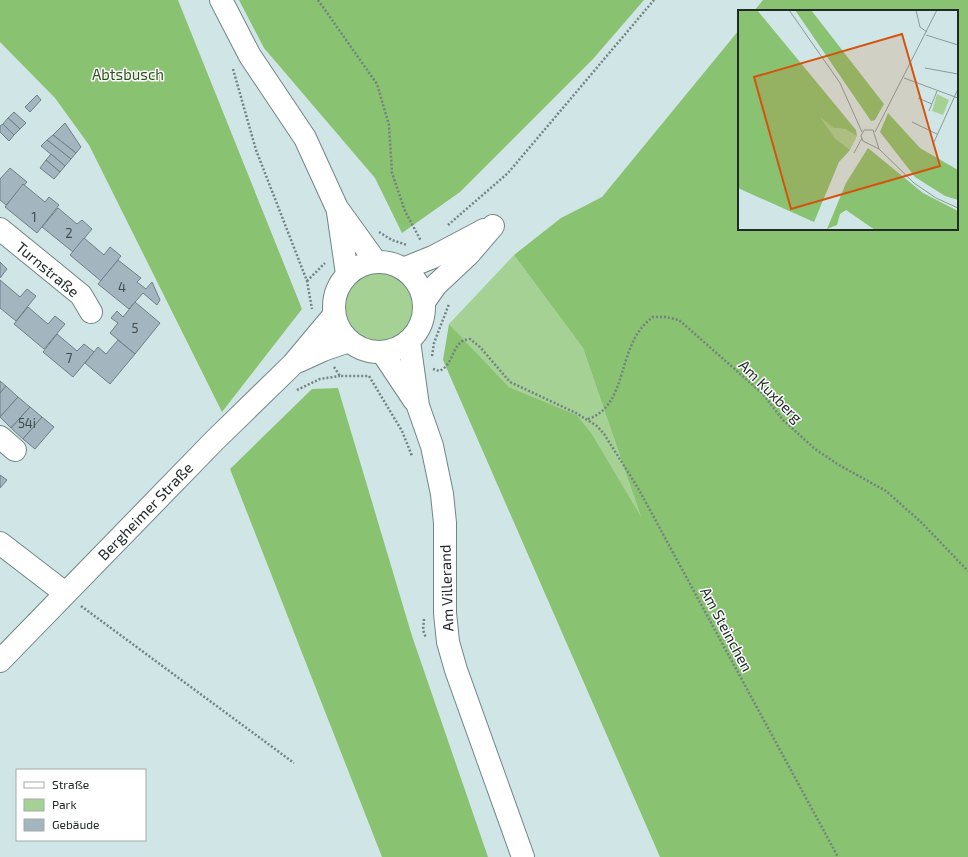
<svg xmlns="http://www.w3.org/2000/svg" width="968" height="857" viewBox="0 0 968 857" font-family="'Exo 2',sans-serif">
	<style>
		.green { fill: #a6d194 }
		.forest { fill: #89c270 }
		.building { fill: #a3b5be; stroke: #6e7f87 }
		.lines { fill: none; stroke-linecap: round; stroke-linejoin: round }
		.minor-casing { stroke: #718586; stroke-width: 24 }
		.major-casing { stroke: #718586; stroke-width: 24 }
		.path { stroke: #738282; stroke-width: 2.5; stroke-dasharray: 2 2; stroke-linecap: butt }
		.minor { stroke: #fff; stroke-width: 22 }
		.major { stroke: #fff; stroke-width: 22 }
		.labels { text-anchor: middle; dominant-baseline: central; stroke-width: 3; stroke-linejoin: round; paint-order: stroke }
		.number-label { font-size: 13px; fill: #424c4e }
		.park-label { font-size: 15px; fill: #2c521a; stroke: #fff }
		.street-label { font-size: 15px; fill: #212929; stroke: #fff }
		.inset-road { fill: none; stroke: #8a9a9a; stroke-width: 1 }
		.view { fill: #d4540f; fill-opacity: 0.15; stroke: #d4540f; stroke-width: 2 }
		.inset-edge { fill: none; stroke: #212929; stroke-width: 2 }
	</style>
	<rect width="100%" height="100%" fill="#d0e6e6"/>
	<g class="green">
		<polygon points="514,255 583,348 642,520 592,434 577,415 509,387 449,324"/>
		<circle cx="379" cy="306" r="35"/>
	</g>
	<g class="forest">
		<polygon points="0,0 178,0 302,309 222,412 89,145 55,98 0,42"/>
		<polygon points="239,0 644,0 593,59 460,192 402,233 375,178 264,48"/>
		<polygon points="763,0 968,0 968,857 660,857 443,360 449,324 509,387 577,415 592,434 641,517 583,348 514,255 561,218 602,197 739,30 739,229 957,229 957,11 754,11"/>
		<polygon points="338,388 412,636 488,857 382,857 230,469 312,389"/>
	</g>
	<g class="building">
		<polygon points="37,95 41,100 30,112 25,107"/>
		<polygon points="14,112 26,123 20,129 8,118"/>
		<polygon points="8,118 20,129 14,135 3,124"/>
		<polygon points="65,123 81,147 76,153 53,135"/>
		<polygon points="3,124 14,135 9,141 0,132 0,126"/>
		<polygon points="53,135 76,153 71,159 47,140"/>
		<polygon points="47,140 71,159 65,166 41,146"/>
		<polygon points="51,154 65,166 60,172 46,160"/>
		<polygon points="46,160 60,172 54,179 40,168"/>
		<polygon points="10,168 27,182 6,205 0,200 0,179"/>
		<polygon points="23,184 45,202 49,197 59,205 37,233 5,207"/>
		<polygon points="58,208 77,224 82,220 92,229 73,252 42,227"/>
		<polygon points="84,238 104,255 110,247 121,256 101,281 70,255"/>
		<polygon points="118,260 141,278 137,282 146,289 152,282 160,300 157,305 143,293 129,309 98,284"/>
		<polygon points="0,262 7,269 0,278"/>
		<polygon points="0,280 20,297 27,289 36,296 16,321 0,308"/>
		<polygon points="135,302 160,323 135,354 110,333 118,323 111,318 117,311 123,317"/>
		<polygon points="28,307 48,324 55,316 65,324 44,349 14,324"/>
		<polygon points="57,334 77,351 84,344 94,352 73,377 43,352"/>
		<polygon points="118,340 135,354 110,384 85,363 98,347 106,354"/>
		<polygon points="0,381 6,386 0,393"/>
		<polygon points="6,386 18,397 0,417 0,393"/>
		<polygon points="18,397 30,407 11,428 0,417"/>
		<polygon points="30,407 42,417 23,439 11,428"/>
		<polygon points="42,417 54,427 35,449 23,439"/>
		<polygon points="0,475 7,480 0,488"/>
	</g>
	<g class="lines">
		<g class="minor-casing">
			<g id="minor">
				<polyline points="0,229 81,295 91,312"/>
				<polyline points="403,269 433,257 484,230"/>
				<polyline points="424,302 436,285 469,254 493,226"/>
				<polyline points="299,361 323,350 349,341"/>
				<polyline points="0,437 15,450"/>
				<polyline points="0,543 65,593"/>
				<polyline points="0,661 214,441 293,364 334,315"/>
			</g>
		</g>
		<g class="major-casing">
			<g id="major">
				<polyline points="221,0 250,56 305,138 337,208 376,262"/>
				<polyline points="338,212 347,274"/>
				<circle cx="379" cy="307" r="45"/>
				<polyline points="409,341 418,406 432,446 442,494 445,523 445,613 448,642 456,670 523,857"/>
				<polyline points="382,352 414,400"/>
			</g>
		</g>
		<g class="path">
			<polyline points="318,0 377,84 389,125 392,173 405,211 421,241"/>
			<polyline points="233,69 256,150 307,281 312,309"/>
			<polyline points="448,225 508,173 654,0"/>
			<polyline points="379,232 392,240 407,245"/>
			<polyline points="307,281 325,263"/>
			<polyline points="432,356 434,343 449,304"/>
			<polyline points="334,367 340,376 369,376 402,431 412,456"/>
			<path d="M433 369 439 371C455 365 451 340 470 339L480 347 510 382 576 413 597 426 604 434 638 488 838 857"/>
			<polyline points="297,390 320,379 340,376"/>
			<path d="M588 419C630 405 615 344 653 317H666L679 320 763 394 783 420 815 449 839 465 886 491 922 523 968 571"/>
			<polyline points="81,606 294,763"/>
			<polyline points="424,619 423,630 426,638"/>
		</g>
		<use href="#minor" class="minor"/>
		<use href="#major" class="major"/>
	</g>
	<g class="labels">
		<g class="number-label">
			<text x="34" y="217">1</text>
			<text x="69" y="233">2</text>
			<text x="122" y="287">4</text>
			<text x="135" y="328">5</text>
			<text x="69" y="358">7</text>
			<text x="27" y="423">54i</text>
		</g>
		<g class="park-label">
			<text x="128" y="74">Abtsbusch</text>
		</g>
		<g class="street-label">
			<text transform="translate(48 269) rotate(40)">Turnstraße</text>
			<text transform="translate(771 391) rotate(45)">Am Kuxberg</text>
			<text transform="translate(145 511) rotate(-46)">Bergheimer Straße</text>
			<text transform="translate(446 588) rotate(-92)">Am Villerand</text>
			<text transform="translate(727 629) rotate(62)">Am Steinchen</text>
		</g>
	</g>
	<g transform="translate(738 10)">
		<rect width="220" height="220" fill="#d0e6e6"/>
		<path d="M199 84 211 90 205 105 194 101ZM80 105 95 118 107 119 119 126 112 140 97 128Z" fill="#a6d194"/>
		<path d="M0 0H19L118 120 119 126 107 119 95 118 82 107 97 128 112 140 101 152 76 212 0 178ZM57 0H73L146 94 137 110 133 111ZM150 103 182 138 220 160V190L207 186 177 167 142 122ZM130 138 185 183 220 201V220H137L108 200 102 204 99 215 89 219 108 173Z" fill="#89c270"/>
		<path class="inset-road" d="M51 0 102 73 124 122M178 0 182 17 189 22M188 25 220 35M187 58 220 64M166 68 220 88M180 88 194 94M191 101 199 81M174 112 199 124M137 122 199 0M196 132 220 79M141 139 135 120H126L123 126 125 131 141 139 176 173 198 188 220 198M116 143 124 128"/>
		<path class="view" d="M164 24 202 156 53 199 16 67Z"/>
		<rect width="220" height="220" class="inset-edge"/>
	</g>
	<rect x="16" y="769" width="130" height="72" fill="#ffffff" stroke="#a6a9a9"/>
	<rect x="24" y="782" width="20" height="6" fill="#ffffff" stroke="#a6a9a9"/>
	<text x="52" y="789" font-size="12" fill="#212929">Straße</text>
	<rect x="24" y="799" width="20" height="12" fill="#a6d194" stroke="#a6a9a9"/>
	<text x="52" y="809" font-size="12" fill="#212929">Park</text>
	<rect x="24" y="819" width="20" height="12" fill="#a3b5be" stroke="#a6a9a9"/>
	<text x="52" y="829" font-size="12" fill="#212929">Gebäude</text>
</svg>
